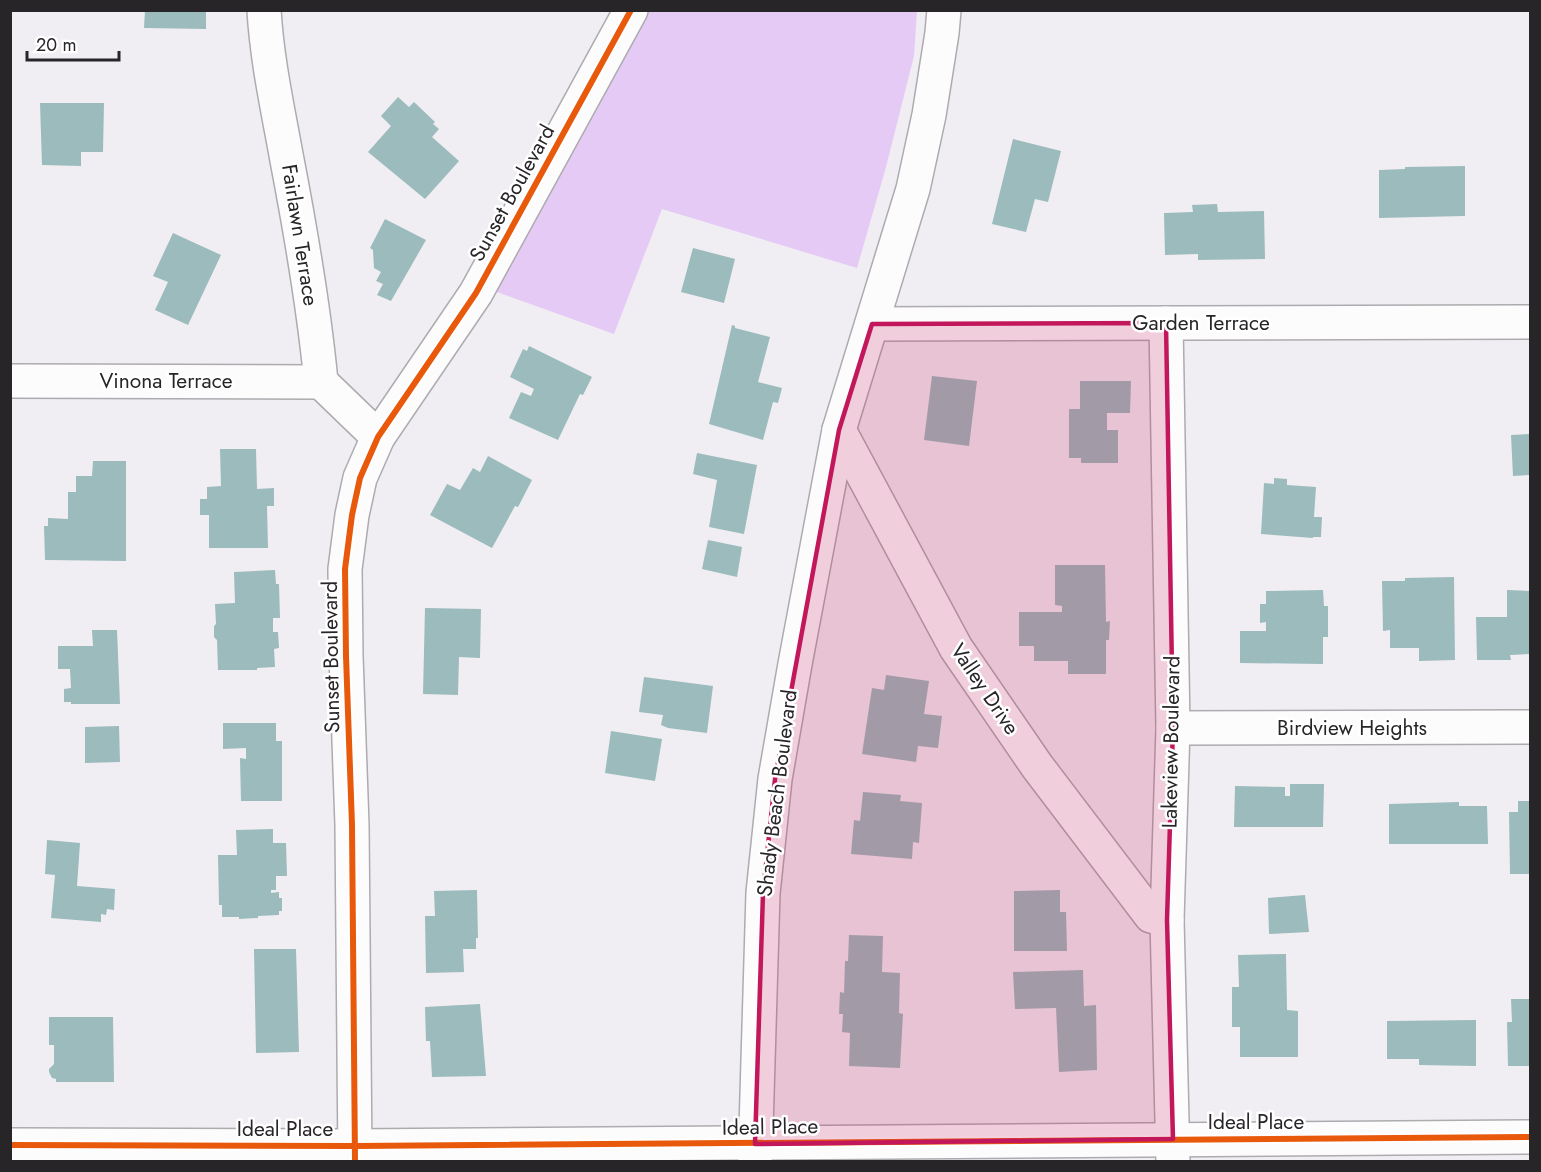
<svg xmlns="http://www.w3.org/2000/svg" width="1541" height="1172" viewBox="0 0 1541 1172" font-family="Jost,sans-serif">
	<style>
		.green { fill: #e4caf5 }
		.building { fill: #9bbbbc }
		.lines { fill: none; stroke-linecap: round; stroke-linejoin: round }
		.minor-casing { stroke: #adabaf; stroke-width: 36 }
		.minor { stroke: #fdfcfd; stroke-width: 33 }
		.cycleway-casing { stroke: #fff; stroke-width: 10 }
		.cycleway { stroke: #e8590c; stroke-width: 6 }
		.marked { fill: #c2185b; fill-opacity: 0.2; stroke: #c2185b; stroke-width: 4.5; stroke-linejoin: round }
		.labels { text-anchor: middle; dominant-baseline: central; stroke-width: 5; stroke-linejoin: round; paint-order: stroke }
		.street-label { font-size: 21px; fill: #282529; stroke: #fff }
	</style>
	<rect width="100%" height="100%" fill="#f1eef3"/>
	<polygon class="green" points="643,11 917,11 914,56 886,167 857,268 662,209 614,334 494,291"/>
	<g class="building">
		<polygon points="145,10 206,10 206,29 144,28"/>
		<polygon points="398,97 409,107 414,102 435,122 433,124 439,129 432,137 459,161 425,199 368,152 391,126 381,116"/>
		<polygon points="40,103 104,103 103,152 81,152 81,166 42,165"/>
		<polygon points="1013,139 1061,151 1048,202 1035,199 1026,232 992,224"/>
		<polygon points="1465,166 1465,216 1379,218 1379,170 1405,169 1405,167"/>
		<polygon points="1217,204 1218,212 1264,211 1265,259 1198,260 1198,254 1165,255 1164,213 1193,212 1192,205"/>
		<polygon points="385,219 426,240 391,301 377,295 383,284 376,281 381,272 374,268 373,250 370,248"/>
		<polygon points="173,233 221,255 188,325 155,310 168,282 153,276"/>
		<polygon points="693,248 735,259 724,303 681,292"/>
		<polygon points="732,325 735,326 735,328 770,337 758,382 782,388 778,403 773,402 763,440 709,424"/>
		<polygon points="529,346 592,377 583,395 580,394 558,440 509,418 521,392 531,396 534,389 510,377 523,349 527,351"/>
		<polygon points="932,376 977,381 969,446 924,440"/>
		<polygon points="1080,381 1131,381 1130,413 1107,413 1107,430 1118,430 1118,463 1081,463 1081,458 1069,458 1069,409 1080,409"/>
		<polygon points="1530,434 1530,475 1513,476 1511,435"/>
		<polygon points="220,449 256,449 257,489 274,488 274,506 267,506 268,548 209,548 209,515 200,515 200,499 207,499 207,487 221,486"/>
		<polygon points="697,453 757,465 744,534 709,527 717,480 693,474"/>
		<polygon points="488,456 532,480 518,507 515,506 492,548 430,515 447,484 460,490 473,468 480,472"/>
		<polygon points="93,461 126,461 126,561 45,560 44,526 48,526 48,518 68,519 68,492 76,492 76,476 92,476"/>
		<polygon points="1274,478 1287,479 1287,485 1316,487 1314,517 1322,517 1321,537 1313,537 1313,538 1261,534 1264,483 1274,484"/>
		<polygon points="708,540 742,547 737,577 702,569"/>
		<polygon points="1055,565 1105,565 1106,622 1110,621 1109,640 1106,640 1106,674 1068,674 1068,661 1034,661 1034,646 1019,646 1019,612 1062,612 1062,606 1055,605"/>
		<polygon points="275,570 276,584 279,584 280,618 273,618 273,632 278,632 279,648 274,649 275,667 257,668 257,670 218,670 217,640 214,637 214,626 216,624 215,604 235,603 234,572"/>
		<polygon points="1454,577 1455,660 1419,661 1419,648 1390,648 1390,630 1383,631 1382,581 1405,581 1405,578"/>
		<polygon points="1323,590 1324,606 1328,606 1328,637 1323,637 1323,664 1240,663 1240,631 1266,631 1266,622 1260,623 1260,604 1266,604 1266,591"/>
		<polygon points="1507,590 1530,591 1530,654 1510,655 1511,660 1477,660 1476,617 1507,617"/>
		<polygon points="425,608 481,609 480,658 459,657 458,695 423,694"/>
		<polygon points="92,630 117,630 120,704 71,704 71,702 64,702 64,689 71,688 70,669 58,669 58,646 93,646"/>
		<polygon points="886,675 929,681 924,714 942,716 938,748 918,746 916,762 862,754 872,688 884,690"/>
		<polygon points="644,677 713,686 707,733 668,728 661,725 663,715 639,712"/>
		<polygon points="223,723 276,723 276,741 282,741 282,801 241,801 240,758 246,759 246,748 223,749"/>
		<polygon points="119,726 120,762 85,763 85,727"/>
		<polygon points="611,731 662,739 655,781 605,773"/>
		<polygon points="1290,784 1324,784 1323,827 1234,827 1235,786 1285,787 1285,796 1290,796"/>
		<polygon points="863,792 901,795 900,801 922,803 919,843 913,842 912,859 851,854 854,820 860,821"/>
		<polygon points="1518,801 1530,801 1530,874 1510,874 1509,812 1518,812"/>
		<polygon points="1459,802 1459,806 1487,806 1488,844 1389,844 1389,804"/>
		<polygon points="273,829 273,843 286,843 287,876 276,876 276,890 271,890 271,893 279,892 279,898 282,898 282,911 279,911 279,915 258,916 258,918 239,919 239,917 222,917 222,905 219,905 218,855 237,855 236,830"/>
		<polygon points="47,840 80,843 77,886 115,889 114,910 107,909 106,915 101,914 101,922 51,918 55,875 45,874"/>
		<polygon points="477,890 478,938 476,938 476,949 463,949 464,972 426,973 425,916 435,916 434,891"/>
		<polygon points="1060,890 1060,912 1066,912 1067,951 1014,951 1014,891"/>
		<polygon points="1305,895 1309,932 1269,934 1268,898"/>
		<polygon points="849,935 883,936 882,972 900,973 899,1013 903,1014 900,1068 849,1066 850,1033 842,1032 843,1014 839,1014 840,992 844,993 845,961 848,961"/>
		<polygon points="254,949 296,949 299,1052 256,1053"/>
		<polygon points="1286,954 1287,1010 1298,1011 1298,1057 1240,1057 1240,1027 1232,1027 1232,987 1239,987 1238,955"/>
		<polygon points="1083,970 1084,1006 1096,1005 1097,1070 1059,1072 1056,1008 1015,1009 1013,972"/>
		<polygon points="1511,999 1530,999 1530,1066 1508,1066 1507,1022 1512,1022"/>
		<polygon points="480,1004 486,1076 432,1077 430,1041 426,1041 425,1007"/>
		<polygon points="49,1017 113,1017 114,1082 56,1082 56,1079 52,1078 49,1072 49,1069 54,1064 54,1045 49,1045"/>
		<polygon points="1476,1020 1476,1066 1419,1065 1419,1059 1387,1059 1387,1021"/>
	</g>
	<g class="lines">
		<g class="minor-casing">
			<g id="minor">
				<path d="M264 10C267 61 278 110 287 160 301 233 314 308 321 382L378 437"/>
				<polyline points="1166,323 1173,728 1167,920 1173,1161"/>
				<polyline points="872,324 1530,322"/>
				<polyline points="10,381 321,382"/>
				<polyline points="839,430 956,648 1037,766 1151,916 1167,920"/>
				<polyline points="1173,728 1530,727"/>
				<polyline points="10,1145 355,1146 1530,1137"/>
				<polyline points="355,1162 352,825 346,656 345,569 352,515 360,478 378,437 476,293 631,10"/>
				<polyline points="755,1162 763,893 775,779 795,664 839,430 913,189 929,115 942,33 944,10"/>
			</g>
		</g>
		<use href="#minor" class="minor"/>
		<g class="cycleway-casing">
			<g id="cycleway">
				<polyline points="10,1145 355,1146 1530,1137"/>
				<polyline points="355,1162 352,825 346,656 345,569 352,515 360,478 378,437 476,293 631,10"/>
			</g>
		</g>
		<use href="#cycleway" class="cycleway"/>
	</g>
	<path class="marked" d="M1166 323 1173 728 1167 920 1173 1139 755 1144 763 893 775 779 839 430 872 324Z"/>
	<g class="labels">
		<g class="street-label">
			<text transform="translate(512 193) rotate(-61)">Sunset Boulevard</text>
			<text transform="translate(300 235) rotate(81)">Fairlawn Terrace</text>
			<text x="1201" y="323">Garden Terrace</text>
			<text x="166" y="381">Vinona Terrace</text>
			<text transform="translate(331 657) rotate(-91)">Sunset Boulevard</text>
			<text transform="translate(985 689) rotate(56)">Valley Drive</text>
			<text x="1352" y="728">Birdview Heights</text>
			<text transform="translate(1171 742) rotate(-89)">Lakeview Boulevard</text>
			<text transform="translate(777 793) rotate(-83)">Shady Beach Boulevard</text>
			<text x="1256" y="1122">Ideal Place</text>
			<text transform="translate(770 1127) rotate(-1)">Ideal Place</text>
			<text x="285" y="1129">Ideal Place</text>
		</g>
	</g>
	<rect width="1541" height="1172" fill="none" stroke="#282529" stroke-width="24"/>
	<path d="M27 51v9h92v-9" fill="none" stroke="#282529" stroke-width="3"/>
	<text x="36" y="51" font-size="18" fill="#282529" stroke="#ffffff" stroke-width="4.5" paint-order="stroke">20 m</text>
</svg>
